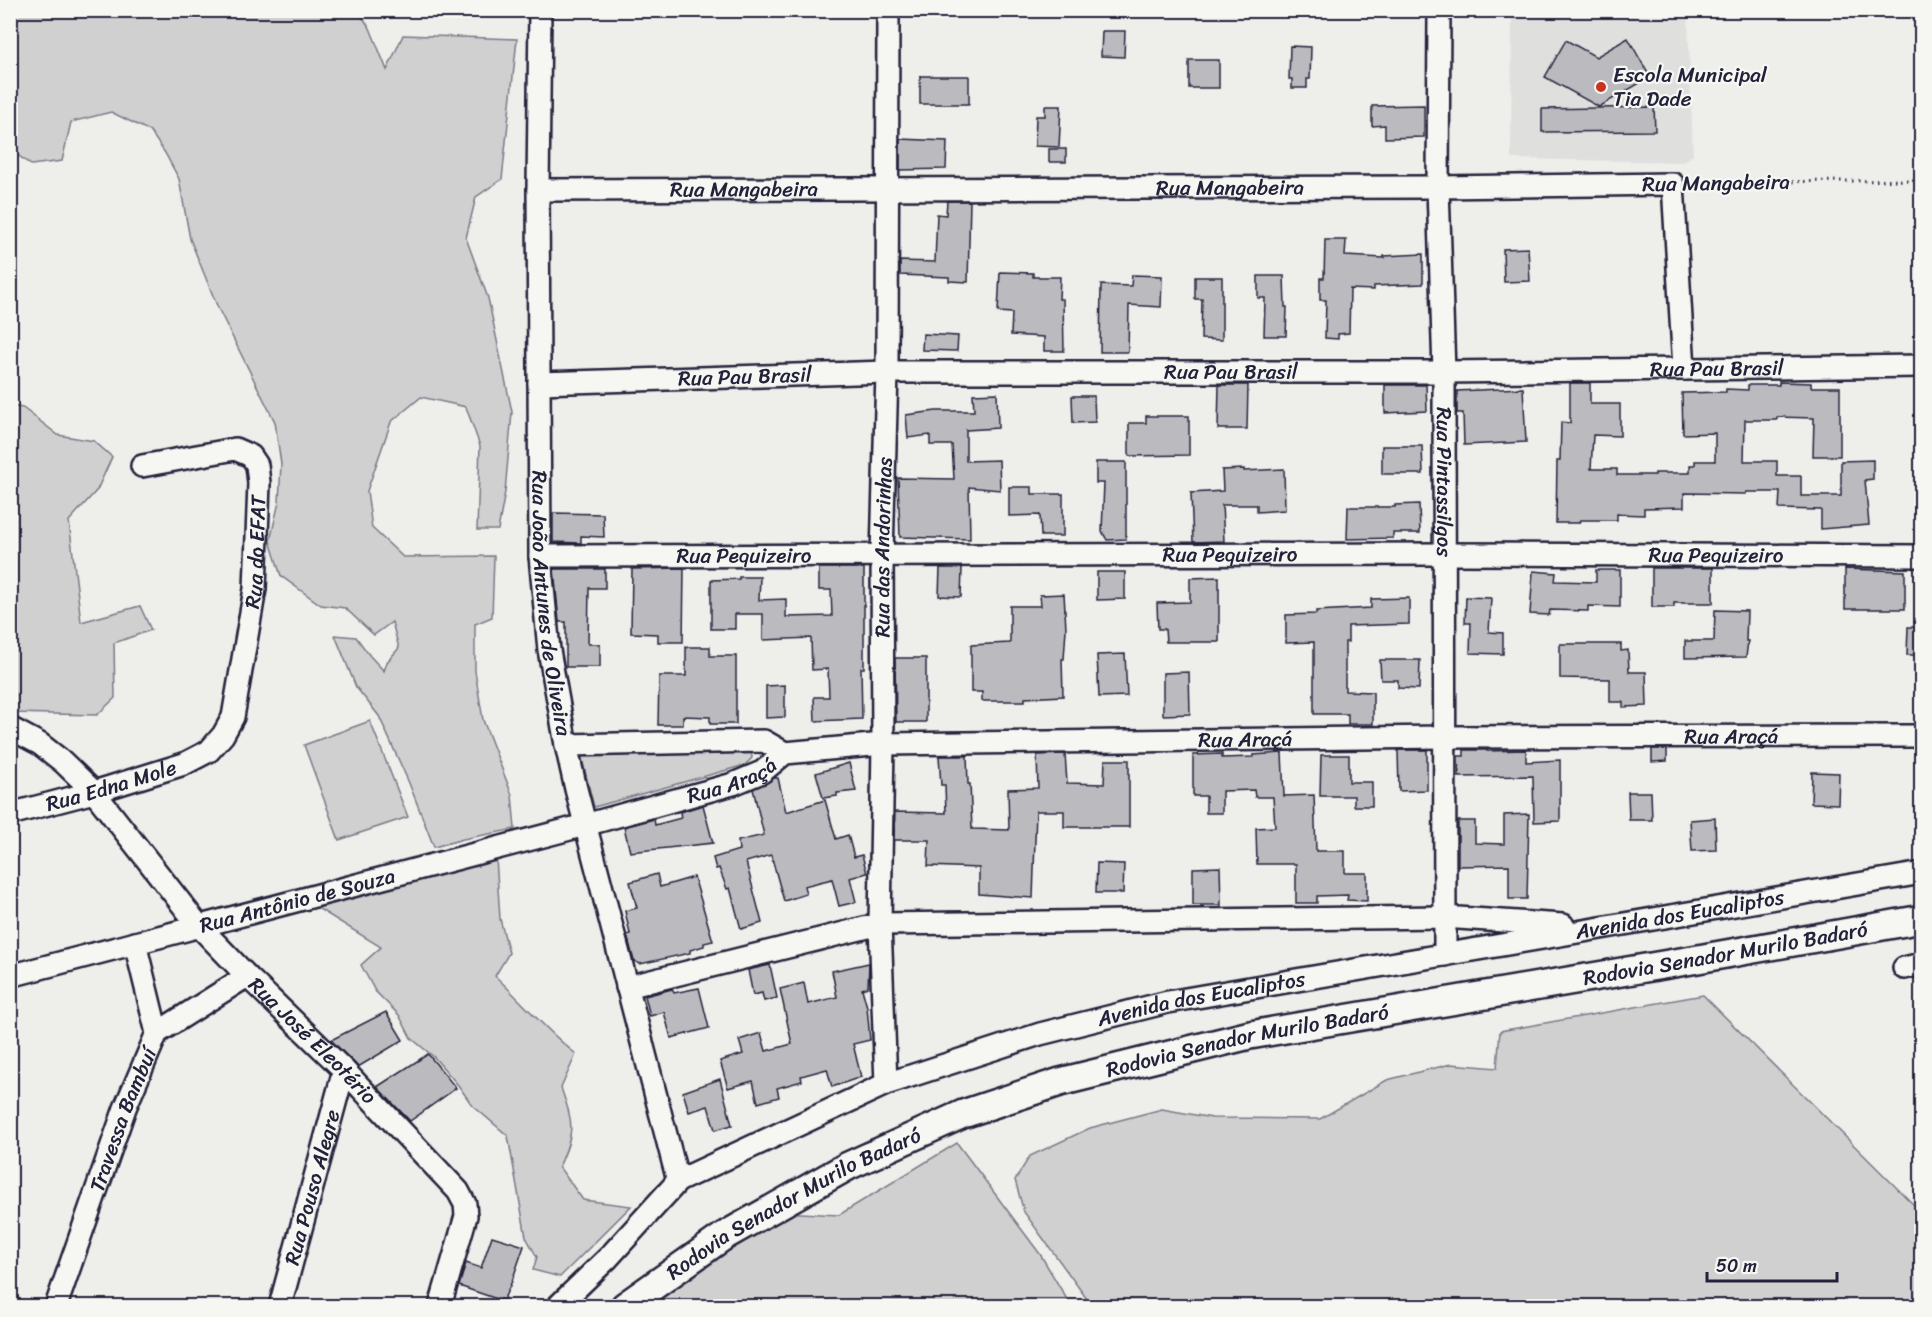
<svg xmlns="http://www.w3.org/2000/svg" width="1932" height="1317" viewBox="0 0 1932 1317" font-family="Sriracha,sans-serif">
	<style>
		.built { fill: #dfdfde }
		.green { fill: #d0d0d1; stroke: #797986; stroke-width: 1.5 }
		.building { fill: #bbbbbf; stroke: #22223b; stroke-width: 1.5 }
		.lines { fill: none; stroke-linecap: round; stroke-linejoin: round }
		.minor-casing { stroke: #22223b; stroke-width: 26 }
		.major-casing { stroke: #22223b; stroke-width: 32 }
		.path { stroke: #22223b; stroke-width: 3; stroke-dasharray: 1.5 4.5; stroke-linecap: butt }
		.minor { stroke: #f6f6f2; stroke-width: 21 }
		.major { stroke: #f6f6f2; stroke-width: 27 }
		.poi-dot { fill: #c8321e; stroke: #f6f6f2; stroke-width: 2 }
		.labels { text-anchor: middle; dominant-baseline: central; stroke-width: 4.5; stroke-linejoin: round; paint-order: stroke }
		.poi-label { font-size: 21px; fill: #22223b; stroke: #f6f6f2; text-anchor: start }
		.street-label { font-size: 21px; fill: #22223b; stroke: #f6f6f2 }
	</style>
	<rect width="100%" height="100%" fill="#eeeeeb"/>
	<filter id="ink" filterUnits="userSpaceOnUse"><feTurbulence type="fractalNoise" baseFrequency=".0167" numOctaves="2"/><feDisplacementMap in="SourceGraphic" scale="12" xChannelSelector="R" yChannelSelector="G"/><feConvolveMatrix kernelMatrix="1 2 1 2 8 2 1 2 1" color-interpolation-filters="sRGB"/></filter>
	<g filter="url(#ink)">
		<polygon class="built" points="1512,11 1574,11 1688,19 1693,155 1683,162 1511,159"/>
		<g class="green">
			<polygon points="11,10 358,11 370,28 387,70 403,35 517,39 502,179 476,197 466,238 488,298 512,412 505,492 498,530 477,530 480,446 466,407 421,397 391,422 367,491 372,528 403,557 494,556 492,617 475,624 475,671 483,720 512,795 515,829 463,839 434,847 409,783 379,716 356,687 335,635 356,637 370,656 384,671 387,662 399,648 392,622 374,635 345,608 321,605 281,576 270,541 279,502 281,464 275,422 218,308 190,239 179,179 165,153 150,131 111,112 71,122 62,161 31,165 11,150"/>
			<polygon points="11,406 23,408 58,435 94,441 112,457 97,490 69,521 81,622 140,606 151,630 114,643 115,698 97,715 11,713"/>
			<polygon points="370,721 408,817 339,840 304,745"/>
			<polygon points="751,750 752,758 745,765 594,807 580,751"/>
			<path d="M496 858 500 919 509 953 495 976C523 1002 546 1031 576 1054L561 1088C574 1125 575 1131 559 1167L583 1200 631 1206 560 1277 533 1270 537 1257 526 1237 508 1136 472 1105 458 1085 434 1057 411 1038 399 1015 375 991 361 965 381 947 311 904Z"/>
			<polygon points="1703,995 1921,1212 1921,1306 1092,1306 1024,1212 1015,1180 1030,1156 1090,1128 1162,1109 1212,1118 1320,1119 1387,1080 1451,1064 1497,1068 1500,1031"/>
			<polygon points="957,1143 1040,1254 1071,1306 649,1306 724,1250 781,1212 839,1215"/>
		</g>
		<g class="building">
			<polygon points="1102,31 1125,31 1124,57 1101,56"/>
			<polygon points="1628,38 1650,77 1599,107 1545,77 1566,40 1596,57"/>
			<polygon points="1290,46 1311,47 1310,79 1307,79 1307,88 1292,88 1292,79 1289,79"/>
			<rect x="1189" y="60" width="30" height="28"/>
			<rect x="920" y="76" width="49" height="28"/>
			<polygon points="1424,105 1424,137 1385,138 1385,125 1372,126 1372,106"/>
			<polygon points="1045,106 1061,106 1059,147 1035,146 1036,116 1045,116"/>
			<polygon points="1654,107 1655,131 1542,132 1542,109"/>
			<polygon points="900,139 947,141 946,169 900,170"/>
			<rect x="1049" y="149" width="17" height="13"/>
			<polygon points="947,201 970,201 968,282 949,281 949,277 900,275 900,261 935,262 937,214 946,215"/>
			<polygon points="1325,240 1346,240 1345,256 1384,258 1384,256 1423,254 1423,284 1374,286 1374,290 1350,289 1349,333 1338,334 1338,339 1325,338 1326,300 1320,300 1320,278 1324,278"/>
			<polygon points="1528,248 1530,281 1504,282 1503,249"/>
			<polygon points="1000,272 1033,273 1033,277 1060,277 1059,299 1063,299 1064,351 1044,351 1044,337 1011,335 1012,313 998,312"/>
			<polygon points="1132,275 1162,276 1161,307 1129,305 1128,352 1100,352 1101,285 1131,286"/>
			<polygon points="1258,276 1284,276 1285,307 1287,307 1286,336 1264,336 1265,298 1258,298"/>
			<polygon points="1195,277 1222,277 1222,340 1201,339 1202,299 1195,299"/>
			<polygon points="923,334 958,336 957,351 922,350"/>
			<polygon points="1779,382 1811,383 1811,387 1840,387 1840,456 1813,456 1814,418 1777,417 1777,420 1745,420 1744,461 1777,461 1777,476 1801,476 1801,496 1841,496 1841,461 1873,460 1873,479 1865,480 1869,525 1821,529 1821,510 1779,509 1780,492 1746,492 1746,494 1684,493 1684,507 1644,508 1644,515 1617,514 1617,520 1580,520 1579,523 1556,523 1557,461 1560,461 1561,422 1570,423 1570,383 1590,383 1590,404 1620,404 1620,436 1593,435 1591,469 1617,469 1617,475 1655,475 1655,473 1690,473 1690,465 1695,465 1695,461 1715,461 1715,433 1683,434 1682,393 1726,392 1726,389 1748,390 1748,385 1779,385"/>
			<polygon points="1219,385 1248,385 1247,429 1218,429"/>
			<polygon points="1385,385 1426,385 1427,411 1385,413"/>
			<polygon points="1523,388 1526,442 1464,445 1463,413 1457,413 1457,391"/>
			<polygon points="997,393 998,428 966,430 966,461 999,460 1000,490 969,487 970,539 900,537 898,478 954,479 952,445 930,445 930,435 908,438 906,415 936,411 974,411 973,394"/>
			<polygon points="1072,396 1094,396 1095,422 1073,423"/>
			<polygon points="1146,416 1189,416 1189,455 1129,456 1129,423 1146,423"/>
			<polygon points="1382,446 1422,446 1423,474 1382,474"/>
			<polygon points="1096,462 1126,462 1126,539 1107,540 1102,531 1104,483 1096,483"/>
			<polygon points="1244,469 1244,471 1284,469 1285,510 1257,512 1257,505 1222,505 1224,541 1193,542 1191,493 1223,491 1222,470"/>
			<polygon points="1009,487 1032,487 1032,494 1063,494 1063,536 1041,536 1040,515 1009,516"/>
			<polygon points="1419,504 1420,533 1393,533 1393,538 1347,539 1348,507 1395,507 1395,505"/>
			<polygon points="553,513 603,514 604,537 581,536 581,543 553,542"/>
			<polygon points="684,568 683,642 658,642 658,634 631,633 632,569"/>
			<polygon points="819,568 864,568 864,668 861,668 862,719 815,721 814,697 829,697 828,669 812,670 811,638 763,640 763,614 735,614 735,629 711,629 711,580 739,579 739,577 760,577 759,600 786,599 786,617 832,616 831,590 819,590"/>
			<polygon points="940,568 962,568 961,597 939,596"/>
			<polygon points="1652,568 1713,568 1713,603 1674,603 1674,607 1652,607"/>
			<polygon points="554,569 605,569 605,588 589,588 588,644 600,644 600,667 566,667 566,622 559,622"/>
			<polygon points="1845,569 1905,571 1905,609 1845,609"/>
			<polygon points="1596,570 1620,570 1620,607 1588,606 1588,611 1550,610 1549,615 1530,614 1533,571 1556,573 1555,581 1596,582"/>
			<polygon points="1097,572 1125,572 1125,599 1097,600"/>
			<polygon points="1219,577 1219,642 1166,642 1165,629 1158,629 1157,603 1190,602 1190,578"/>
			<polygon points="1064,594 1066,629 1064,659 1062,659 1063,696 1025,698 1025,701 982,701 982,692 971,692 971,645 1010,643 1010,606 1041,606 1040,595"/>
			<polygon points="1466,597 1491,598 1489,632 1503,633 1503,654 1470,653 1471,623 1465,623"/>
			<polygon points="1409,598 1409,624 1348,626 1348,642 1345,642 1345,691 1373,692 1373,724 1348,724 1348,714 1314,714 1314,642 1286,643 1286,615 1316,614 1316,611 1371,608 1371,599"/>
			<polygon points="1715,610 1747,611 1746,641 1748,641 1746,657 1685,658 1685,641 1714,641"/>
			<polygon points="1908,627 1922,627 1922,655 1907,655"/>
			<polygon points="1560,644 1621,644 1621,651 1628,650 1629,672 1646,672 1647,706 1623,707 1623,702 1610,702 1610,679 1560,678"/>
			<polygon points="686,647 710,647 710,656 736,656 736,724 710,724 710,717 683,716 683,725 658,725 659,676 686,676"/>
			<polygon points="1125,654 1127,696 1099,697 1097,655"/>
			<polygon points="895,658 926,658 926,722 896,722"/>
			<polygon points="1380,660 1420,660 1419,689 1398,688 1398,680 1381,680"/>
			<polygon points="1189,672 1190,714 1163,715 1163,673"/>
			<polygon points="785,685 785,717 766,718 766,686"/>
			<polygon points="1652,749 1667,749 1667,761 1652,762"/>
			<polygon points="1398,750 1427,750 1427,790 1399,791"/>
			<polygon points="1464,750 1487,750 1487,751 1526,750 1526,762 1560,760 1560,821 1534,822 1533,776 1459,777 1458,756 1464,756"/>
			<polygon points="1282,753 1284,796 1314,795 1316,851 1345,851 1345,873 1367,873 1367,901 1347,900 1348,895 1317,896 1317,903 1296,903 1296,864 1257,864 1256,828 1275,827 1273,797 1255,797 1254,790 1222,791 1222,813 1206,813 1206,796 1193,796 1193,755 1222,754 1222,758 1253,757 1253,755"/>
			<polygon points="1065,754 1067,783 1104,784 1105,760 1129,760 1129,827 1064,827 1064,811 1036,811 1033,898 979,894 979,868 928,866 929,840 894,840 895,812 946,813 945,785 941,785 939,756 967,756 968,784 970,784 972,829 1009,830 1008,789 1038,788 1037,755"/>
			<polygon points="1321,755 1349,755 1349,782 1372,782 1372,806 1354,806 1354,796 1320,796"/>
			<polygon points="849,763 856,791 837,793 837,796 823,798 816,773"/>
			<polygon points="1812,772 1839,773 1838,804 1811,803"/>
			<polygon points="774,778 778,778 786,812 825,800 836,839 848,835 854,857 862,855 867,873 850,878 856,902 839,906 832,879 804,886 806,894 784,901 771,855 746,862 762,923 741,929 730,888 727,889 719,868 716,869 713,858 739,850 738,841 764,835 753,789"/>
			<polygon points="1628,792 1651,792 1652,820 1629,820"/>
			<polygon points="703,805 713,843 630,852 624,827 654,819 655,825 681,818 680,812"/>
			<polygon points="1529,814 1527,899 1509,899 1509,865 1458,866 1458,821 1475,821 1475,843 1504,844 1504,815"/>
			<polygon points="1715,818 1716,850 1692,851 1690,820"/>
			<polygon points="1097,863 1124,864 1123,893 1096,893"/>
			<polygon points="1220,867 1221,905 1193,905 1193,868"/>
			<polygon points="657,874 660,887 694,877 713,941 704,943 704,946 690,950 690,953 640,964 634,961 627,935 630,934 625,911 637,908 630,882"/>
			<polygon points="869,963 868,987 862,989 867,1007 870,1040 853,1044 861,1077 832,1087 827,1069 801,1076 802,1081 777,1088 779,1097 758,1103 753,1081 728,1088 720,1061 743,1054 739,1040 761,1033 766,1051 792,1044 780,989 804,983 808,1004 837,997 832,971"/>
			<polygon points="770,965 777,998 764,1001 762,993 753,995 748,970"/>
			<polygon points="699,988 709,1028 671,1038 664,1012 650,1016 645,996 672,989 674,993"/>
			<polygon points="386,1012 403,1040 358,1067 331,1040"/>
			<polygon points="428,1054 456,1088 410,1121 377,1087"/>
			<polygon points="720,1079 732,1125 715,1130 708,1106 689,1112 683,1092"/>
			<polygon points="492,1236 524,1246 512,1281 503,1301 459,1286 466,1263 481,1268"/>
		</g>
		<g class="lines">
			<g class="minor-casing">
				<g id="minor">
					<path id="s1" d="M540 10 538 190 540 556 549 650 566 745 576 789 678 1181"/>
					<path id="s2" d="M1439 10 1438 187 1444 372 1445 955"/>
					<path id="s3" d="M538 190 1438 187 1673 184 1684 369"/>
					<path id="s4" d="M539 383 887 372H1444L1922 366"/>
					<path id="s5" d="M540 556 1445 554 1922 556"/>
					<path id="s6" d="M10 728 40 744 63 762 94 792 199 926 247 976 344 1070 458 1191 465 1204 466 1216 440 1306"/>
					<polyline points="566,745 764,741 785,753"/>
					<path id="s7" d="M10 814 94 792 184 764 209 751 223 735 233 717 255 589 259 483 257 465 251 456 235 449 142 466"/>
					<polyline points="135,943 157,1033"/>
					<polyline points="1904,968 1922,964"/>
					<path id="s8" d="M10 976 585 825 733 784 762 772 785 753 883 744 1444 737 1922 736"/>
					<polyline points="627,987 880,924 1443,917 1563,925"/>
					<path id="s9" d="M886 1084 880 924 883 744 882 555 887 372 888 10"/>
					<path id="s10" d="M56 1306 125 1108 157 1033 247 976"/>
					<path id="s11" d="M280 1306 344 1070"/>
					<path id="s12" d="M558 1306 608 1258 678 1181 886 1084 1040 1034 1168 1002 1922 873"/>
				</g>
			</g>
			<g class="major-casing">
				<g id="major">
					<path id="s13" d="M625 1306 724 1236 848 1166 963 1114 1060 1082 1250 1035 1698 959 1922 919"/>
				</g>
			</g>
			<polyline class="path" points="1690,183 1922,180"/>
			<use href="#minor" class="minor"/>
			<use href="#major" class="major"/>
		</g>
	</g>
	<circle class="poi-dot" cx="1601" cy="87" r="6"/>
	<g class="labels">
		<g class="poi-label">
			<text x="1613" y="75">Escola Municipal<tspan x="1613" dy="24">Tia Dade</tspan></text>
		</g>
		<g class="street-label">
			<text transform="translate(1716 183) rotate(-1)">Rua Mangabeira</text>
			<text stroke="none"><textPath href="#s3" startOffset="692">Rua Mangabeira</textPath></text>
			<text stroke="none"><textPath href="#s3" startOffset="206">Rua Mangabeira</textPath></text>
			<text stroke="none"><textPath href="#s4" startOffset="1178">Rua Pau Brasil</textPath></text>
			<text stroke="none"><textPath href="#s4" startOffset="692">Rua Pau Brasil</textPath></text>
			<text stroke="none"><textPath href="#s4" startOffset="206">Rua Pau Brasil</textPath></text>
			<text stroke="none"><textPath href="#s2" startOffset="472">Rua Pintassilgos</textPath></text>
			<text stroke="none"><textPath href="#s9" startOffset="537">Rua das Andorinhas</textPath></text>
			<text stroke="none"><textPath href="#s7" startOffset="418">Rua do EFAT</textPath></text>
			<text stroke="none"><textPath href="#s5" startOffset="690">Rua Pequizeiro</textPath></text>
			<text stroke="none"><textPath href="#s5" startOffset="204">Rua Pequizeiro</textPath></text>
			<text stroke="none"><textPath href="#s5" startOffset="1176">Rua Pequizeiro</textPath></text>
			<text stroke="none"><textPath href="#s1" startOffset="594">Rua João Antunes de Oliveira</textPath></text>
			<text stroke="none"><textPath href="#s8" startOffset="1756">Rua Araçá</textPath></text>
			<text stroke="none"><textPath href="#s8" startOffset="1270">Rua Araçá</textPath></text>
			<text stroke="none"><textPath href="#s8" startOffset="748">Rua Araçá</textPath></text>
			<text stroke="none"><textPath href="#s7" startOffset="105">Rua Edna Mole</textPath></text>
			<text stroke="none"><textPath href="#s8" startOffset="297">Rua Antônio de Souza</textPath></text>
			<text stroke="none"><textPath href="#s12" startOffset="1216">Avenida dos Eucaliptos</textPath></text>
			<text stroke="none"><textPath href="#s13" startOffset="1170">Rodovia Senador Murilo Badaró</textPath></text>
			<text stroke="none"><textPath href="#s12" startOffset="730">Avenida dos Eucaliptos</textPath></text>
			<text stroke="none"><textPath href="#s6" startOffset="438">Rua José Eleotério</textPath></text>
			<text stroke="none"><textPath href="#s13" startOffset="684">Rodovia Senador Murilo Badaró</textPath></text>
			<text stroke="none"><textPath href="#s10" startOffset="198">Travessa Bambuí</textPath></text>
			<text stroke="none"><textPath href="#s11" startOffset="123">Rua Pouso Alegre</textPath></text>
			<text stroke="none"><textPath href="#s13" startOffset="198">Rodovia Senador Murilo Badaró</textPath></text>
		</g>
	</g>
	<rect width="1932" height="1317" fill="none" stroke="#f6f6f2" stroke-width="36"/>
	<rect x="18" y="18" width="1896" height="1281" fill="none" stroke="#22223b" stroke-width="2" filter="url(#ink)"/>
	<path d="M1707 1272v9h130v-9" fill="none" stroke="#22223b" stroke-width="3"/>
	<text x="1716" y="1272" font-size="18" fill="#22223b" stroke="#f6f6f2" stroke-width="4.5" paint-order="stroke">50 m</text>
</svg>
